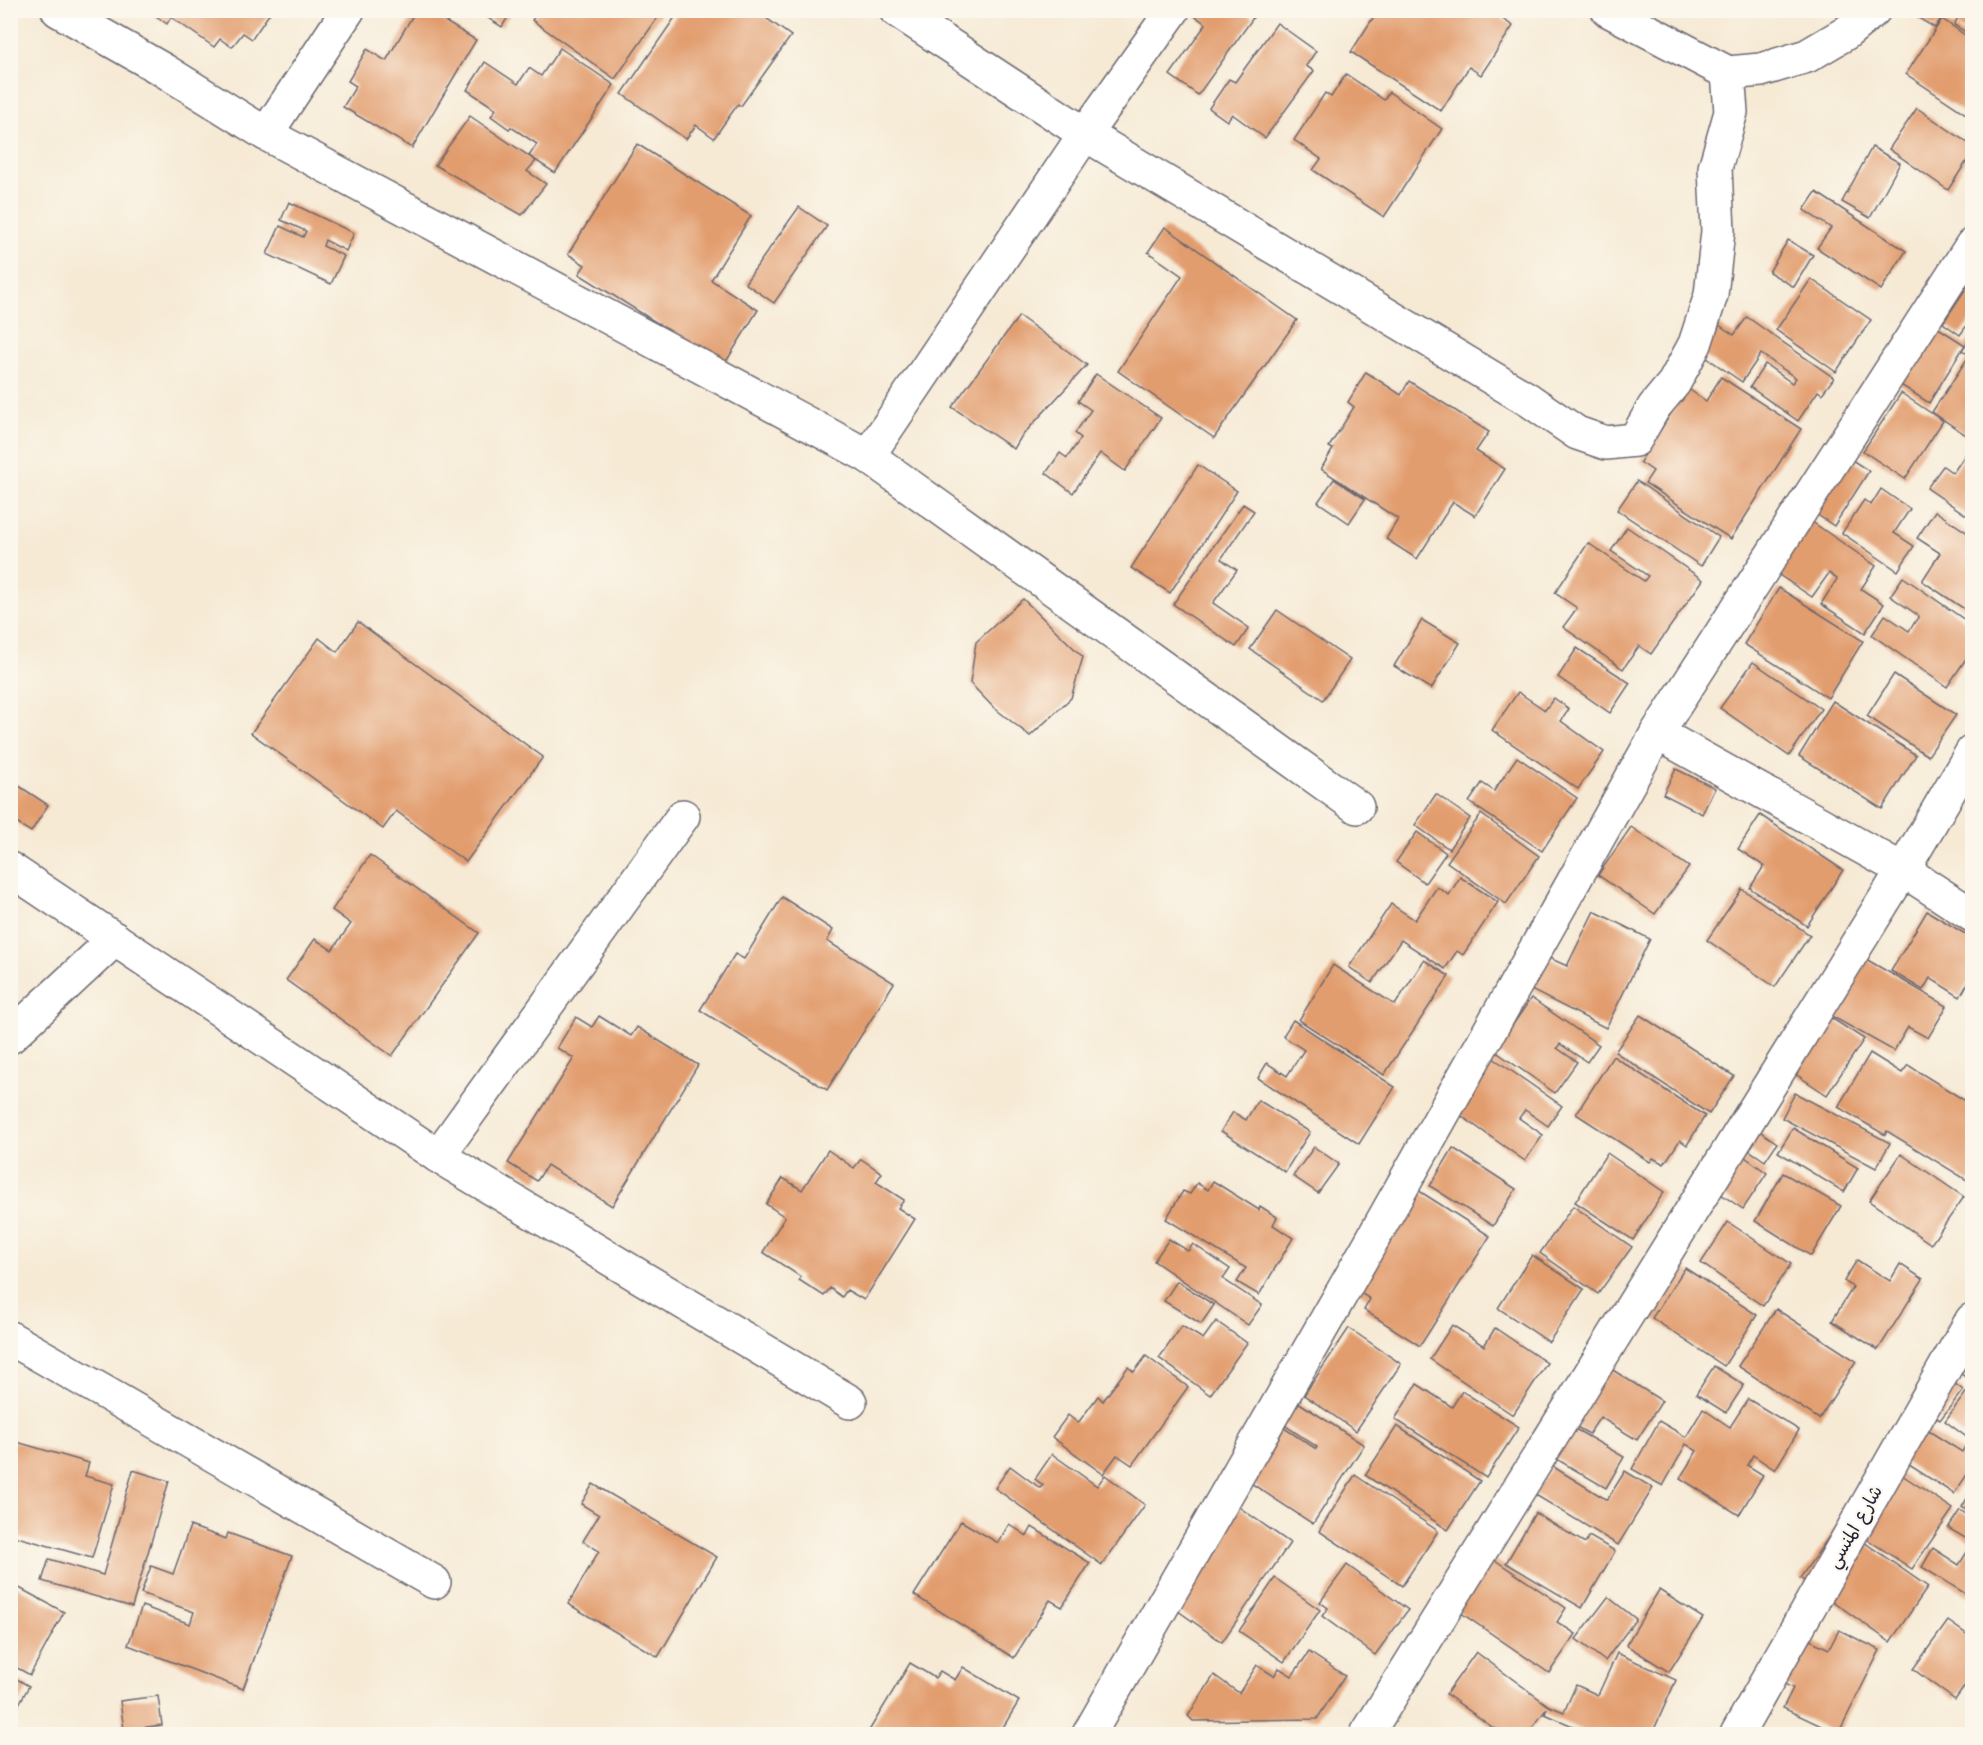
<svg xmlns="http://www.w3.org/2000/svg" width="1983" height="1745" viewBox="0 0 1983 1745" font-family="'Comic Neue','Playpen Sans Arabic',sans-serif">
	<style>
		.building { fill: #e29d6e }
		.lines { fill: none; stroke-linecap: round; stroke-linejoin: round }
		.minor-casing { stroke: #6c6871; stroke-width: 36 }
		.minor { stroke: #fff; stroke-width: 33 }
		.labels { text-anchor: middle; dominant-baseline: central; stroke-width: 4.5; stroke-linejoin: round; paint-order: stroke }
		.street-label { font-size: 18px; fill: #22223b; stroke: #fbf7ec }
	</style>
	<rect width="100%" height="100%" fill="#fbf7ec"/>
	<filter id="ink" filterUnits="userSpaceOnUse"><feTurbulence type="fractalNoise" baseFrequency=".0167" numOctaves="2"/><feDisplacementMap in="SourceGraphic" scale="12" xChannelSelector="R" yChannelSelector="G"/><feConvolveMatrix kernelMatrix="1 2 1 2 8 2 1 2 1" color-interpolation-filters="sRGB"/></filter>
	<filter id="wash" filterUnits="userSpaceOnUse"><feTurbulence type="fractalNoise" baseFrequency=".008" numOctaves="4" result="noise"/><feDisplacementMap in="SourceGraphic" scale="24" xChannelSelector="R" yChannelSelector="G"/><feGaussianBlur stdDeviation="1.35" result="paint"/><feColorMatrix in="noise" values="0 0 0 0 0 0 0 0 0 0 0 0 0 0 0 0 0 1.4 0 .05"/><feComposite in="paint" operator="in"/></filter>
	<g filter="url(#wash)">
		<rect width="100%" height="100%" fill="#f6ead5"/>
		<g id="blocks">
			<g class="building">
				<polygon points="148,10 272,10 252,39 243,33 232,47 220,39 214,47 171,17 167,24"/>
				<polygon points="416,10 426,10 476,40 412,148 343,107 356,86 348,81 367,49 386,61"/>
				<polygon points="482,10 512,10 502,27 480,13"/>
				<polygon points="539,10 663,10 615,79 532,20"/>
				<polygon points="680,10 755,10 791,36 741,106 738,104 714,138 696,125 686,139 622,94"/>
				<polygon points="1201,10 1242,10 1253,18 1198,95 1170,75 1206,24 1196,17"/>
				<polygon points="1378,10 1489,10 1513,26 1481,75 1469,67 1441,111 1351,52"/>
				<polygon points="1912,10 1946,10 1935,28 1910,13"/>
				<polygon points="1962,10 1972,10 1972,36 1954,25"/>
				<polygon points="1942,19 1972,40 1972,118 1906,74"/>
				<polygon points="1277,23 1316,51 1306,66 1314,71 1265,138 1232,114 1227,121 1209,108 1229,79 1235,82"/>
				<polygon points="560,48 614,85 555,173 529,156 537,144 511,127 509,129 491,116 496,109 467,90 485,62 518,84 529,68 541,76"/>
				<polygon points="1346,74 1384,100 1389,92 1442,129 1384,217 1313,170 1321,159 1294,140 1325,93 1331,97"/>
				<polygon points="1917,108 1972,146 1972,153 1948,190 1889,149"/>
				<polygon points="470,116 536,161 527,171 546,184 522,215 435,165"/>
				<polygon points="637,144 751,216 711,280 758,310 724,365 579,274 585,265 568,254"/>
				<polygon points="1872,147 1900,163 1870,218 1842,202"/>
				<polygon points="1816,192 1906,251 1881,290 1817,248 1831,228 1804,210"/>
				<polygon points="289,202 354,233 346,251 325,240 323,246 344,256 331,284 267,254 280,226 303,237 306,231 281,220"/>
				<polygon points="799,207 827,226 774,303 745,283"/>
				<polygon points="1165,227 1297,320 1214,438 1118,371 1182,276 1148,252"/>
				<polygon points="1788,240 1813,255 1794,287 1769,272"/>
				<polygon points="1811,279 1871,320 1836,372 1776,330"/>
				<polygon points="1968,285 1972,288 1972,322 1970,321 1960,335 1943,323"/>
				<polygon points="1019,316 1087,365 1021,437 1014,449 952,407"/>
				<polygon points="1747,317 1834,378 1822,394 1818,391 1798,421 1750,387 1765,364 1792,383 1796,378 1761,354 1742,382 1697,351 1716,323 1734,335"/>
				<polygon points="1929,322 1965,345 1929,403 1893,380"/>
				<polygon points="1972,335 1972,357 1962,350"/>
				<polygon points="1969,356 1972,359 1972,439 1932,412"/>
				<polygon points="1366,372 1401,395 1409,381 1489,432 1476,451 1505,469 1475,516 1453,502 1417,559 1386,539 1398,519 1321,469 1333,449 1329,447 1354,407 1348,402"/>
				<polygon points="1096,374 1161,418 1125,471 1100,453 1073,493 1046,473 1060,453 1067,458 1081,438 1075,433 1091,410 1078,401"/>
				<polygon points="1721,377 1801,429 1731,539 1645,483 1653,471 1640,462 1687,388 1706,401"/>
				<polygon points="1901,393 1943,421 1905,479 1863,451"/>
				<polygon points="1971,446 1972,447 1972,519 1927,488 1943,466 1953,473"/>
				<polygon points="1838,451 1869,471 1834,526 1803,505"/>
				<polygon points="1198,465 1237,491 1170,593 1131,568"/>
				<polygon points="1334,479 1365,499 1349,523 1318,502"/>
				<polygon points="1637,481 1719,537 1701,566 1617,510"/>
				<polygon points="1881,489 1910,509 1894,533 1914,546 1898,571 1842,533 1864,500 1871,505"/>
				<polygon points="1243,504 1254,511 1221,559 1237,570 1213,603 1249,628 1236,647 1173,604"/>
				<polygon points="1935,511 1972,536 1972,614 1922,581 1940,553 1917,538"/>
				<polygon points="1805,517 1876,566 1861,589 1884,604 1865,633 1821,604 1837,579 1829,573 1812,597 1770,569"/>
				<polygon points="1627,527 1703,580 1651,654 1639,646 1623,669 1563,627 1577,608 1555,593 1588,543 1644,581 1648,576 1611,551"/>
				<polygon points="1903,577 1972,625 1972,650 1947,687 1872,635 1885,615 1909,631 1919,616 1890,596"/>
				<polygon points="1779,588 1863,641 1828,698 1744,644"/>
				<polygon points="1023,599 1083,657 1071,698 1030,736 993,707 970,683 976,642"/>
				<polygon points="1277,610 1350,660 1323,700 1250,649"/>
				<polygon points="1422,620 1460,643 1431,689 1394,666"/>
				<polygon points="358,622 543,757 466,862 396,811 383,829 251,733 319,638 337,652"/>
				<polygon points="1577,648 1630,683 1610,713 1558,677"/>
				<polygon points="1753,662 1821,709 1789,756 1720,708"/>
				<polygon points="1894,674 1956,715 1928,756 1867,716"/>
				<polygon points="1518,692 1545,710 1554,698 1569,709 1561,721 1604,752 1578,789 1492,730"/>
				<polygon points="1833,701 1916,755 1882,809 1799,756"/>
				<polygon points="1517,757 1577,798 1542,851 1469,802 1482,783 1494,791"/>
				<polygon points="1676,769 1715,788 1702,814 1663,794"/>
				<polygon points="10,780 48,805 31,832 10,819"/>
				<polygon points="1436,794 1470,818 1449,849 1415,825"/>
				<polygon points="1481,814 1539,856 1506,904 1447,862"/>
				<polygon points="1760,815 1843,870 1807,926 1750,888 1764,866 1738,849"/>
				<polygon points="1631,827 1689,867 1655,914 1598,875"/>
				<polygon points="1417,832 1446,853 1425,883 1396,862"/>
				<polygon points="370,855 479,933 392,1056 286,980 315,939 332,950 351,924 332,910"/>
				<polygon points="1460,877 1498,902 1463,955 1457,951 1445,969 1401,940 1372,983 1349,967 1391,904 1415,920 1437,887 1449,895"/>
				<polygon points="1742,889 1810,935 1775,987 1707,940"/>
				<polygon points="782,897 833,930 827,941 894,983 827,1090 700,1010 735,954 744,959"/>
				<polygon points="1594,911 1650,939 1606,1028 1531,990 1547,957 1567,966"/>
				<polygon points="1927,911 1972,938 1972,976 1960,997 1930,978 1923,990 1891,971"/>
				<polygon points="1859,955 1947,1006 1928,1038 1908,1027 1894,1051 1826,1013"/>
				<polygon points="1424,960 1449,976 1384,1075 1299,1020 1333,965 1395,1005"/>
				<polygon points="1531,998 1599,1045 1587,1062 1560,1044 1557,1048 1577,1062 1555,1093 1495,1051"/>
				<polygon points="1822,1012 1864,1039 1827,1095 1785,1067"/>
				<polygon points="1640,1015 1734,1076 1709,1114 1615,1052"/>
				<polygon points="599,1016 631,1036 637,1027 698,1065 612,1206 547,1165 537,1181 508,1163 574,1058 557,1048 576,1017 592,1027"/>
				<polygon points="1293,1020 1395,1087 1359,1144 1258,1078 1267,1063 1287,1076 1304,1050 1283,1036"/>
				<polygon points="1870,1053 1902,1073 1908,1065 1972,1105 1972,1178 1970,1182 1887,1131 1885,1135 1838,1107"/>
				<polygon points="1613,1056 1705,1116 1687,1145 1680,1140 1664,1164 1653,1158 1650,1162 1576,1114"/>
				<polygon points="1493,1058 1562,1106 1548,1126 1525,1110 1519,1118 1543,1135 1525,1161 1436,1098"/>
				<polygon points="1795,1093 1890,1143 1876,1168 1782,1118"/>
				<polygon points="1258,1100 1310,1132 1285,1172 1221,1131 1233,1112 1246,1120"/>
				<polygon points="1739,1117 1777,1143 1765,1161 1727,1135"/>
				<polygon points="1793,1128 1858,1168 1844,1192 1778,1152"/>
				<polygon points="1314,1147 1339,1164 1318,1193 1293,1176"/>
				<polygon points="1731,1147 1767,1173 1743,1209 1706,1184"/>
				<polygon points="1453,1148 1516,1189 1493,1226 1430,1186"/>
				<polygon points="828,1150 854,1168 861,1159 882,1173 876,1182 904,1200 898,1208 915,1219 864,1300 847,1290 842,1297 830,1288 824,1296 799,1280 801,1277 763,1252 785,1217 766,1204 783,1178 802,1190"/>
				<polygon points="1607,1153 1664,1192 1633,1240 1575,1202"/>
				<polygon points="1901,1154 1964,1197 1931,1244 1869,1201"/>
				<polygon points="1783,1173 1841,1206 1811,1256 1755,1221"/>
				<polygon points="1213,1181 1259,1210 1260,1206 1277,1217 1273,1225 1293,1238 1259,1295 1237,1282 1246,1268 1166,1219 1183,1191 1190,1194 1197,1183 1208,1190"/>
				<polygon points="1413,1187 1490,1236 1420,1346 1364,1310 1370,1299 1350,1286"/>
				<polygon points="1573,1206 1632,1247 1598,1294 1540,1253"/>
				<polygon points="1728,1222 1791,1264 1763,1306 1701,1263"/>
				<polygon points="1169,1239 1188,1251 1193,1244 1230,1269 1223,1279 1262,1305 1248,1325 1154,1261"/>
				<polygon points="1532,1255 1584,1289 1549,1342 1498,1308"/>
				<polygon points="1857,1260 1890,1281 1900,1264 1923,1279 1878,1350 1832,1321 1853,1287 1844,1281"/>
				<polygon points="1685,1268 1757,1315 1724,1366 1652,1318"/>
				<polygon points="1177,1281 1214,1305 1201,1324 1164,1301"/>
				<polygon points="1776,1309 1856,1361 1819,1419 1738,1366"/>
				<polygon points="1216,1321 1247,1343 1210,1395 1159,1358 1182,1326 1203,1339"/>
				<polygon points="1452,1325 1484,1346 1495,1328 1547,1363 1513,1415 1430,1359"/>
				<polygon points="1349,1328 1401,1364 1356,1431 1304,1395"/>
				<polygon points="1972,1347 1972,1382 1956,1370"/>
				<polygon points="1146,1356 1188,1387 1132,1465 1117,1455 1103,1474 1052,1437 1068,1415 1078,1423 1098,1396 1103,1401 1128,1367 1134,1372"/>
				<polygon points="1597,1360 1662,1401 1637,1440 1600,1417 1589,1434 1561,1418"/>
				<polygon points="1714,1366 1744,1385 1726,1413 1696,1394"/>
				<polygon points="1933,1367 1963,1390 1940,1420 1911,1398"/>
				<polygon points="1417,1384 1452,1407 1462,1391 1519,1427 1486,1478 1395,1419"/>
				<polygon points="1967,1391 1972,1395 1972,1441 1945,1421"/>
				<polygon points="1748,1399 1799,1430 1775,1470 1753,1455 1747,1465 1763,1475 1739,1515 1680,1478 1697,1451 1686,1444 1663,1486 1632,1469 1659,1421 1686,1437 1703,1409 1730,1427"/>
				<polygon points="1298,1402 1364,1445 1313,1524 1240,1476 1275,1422 1316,1449 1317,1447 1283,1424"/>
				<polygon points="1558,1419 1624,1457 1606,1488 1541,1450"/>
				<polygon points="1397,1426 1480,1481 1448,1530 1365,1475"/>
				<polygon points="1924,1428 1962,1452 1966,1445 1972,1449 1972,1476 1968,1473 1954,1494 1903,1461"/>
				<polygon points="10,1440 89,1463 85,1476 114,1484 92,1558 10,1535"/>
				<polygon points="1052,1454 1097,1486 1105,1475 1145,1505 1102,1565 995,1488 1010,1466 1040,1488 1043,1485 1035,1479"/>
				<polygon points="1552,1466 1607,1500 1625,1471 1653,1488 1618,1545 1534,1494"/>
				<polygon points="133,1470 169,1481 132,1607 42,1581 49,1559 103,1575"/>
				<polygon points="1899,1473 1953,1509 1912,1569 1858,1533"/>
				<polygon points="1355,1475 1438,1531 1402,1586 1319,1531"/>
				<polygon points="593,1484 717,1557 658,1657 568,1604 599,1551 583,1541 599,1515 581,1504"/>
				<polygon points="1972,1490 1972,1514 1962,1507"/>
				<polygon points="1236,1505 1290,1543 1222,1642 1167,1603"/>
				<polygon points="1960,1510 1972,1518 1972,1542 1948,1528"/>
				<polygon points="1535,1513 1585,1543 1589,1536 1615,1551 1582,1608 1506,1563"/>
				<polygon points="961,1521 998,1543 1009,1524 1027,1536 1032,1527 1090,1563 1062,1607 1050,1600 1014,1658 914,1595"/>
				<polygon points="1838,1524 1928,1587 1890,1642 1800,1578"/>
				<polygon points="190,1526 226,1539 228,1533 292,1556 243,1689 128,1645 142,1606 190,1624 194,1612 141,1593 151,1566 173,1574"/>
				<polygon points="1972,1544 1972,1590 1969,1596 1922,1567 1933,1548 1959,1565"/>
				<polygon points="1486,1554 1566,1608 1557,1622 1576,1634 1549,1673 1451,1606"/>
				<polygon points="1347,1565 1408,1610 1375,1655 1322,1616 1328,1608 1320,1602"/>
				<polygon points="1275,1578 1320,1610 1284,1662 1239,1631"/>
				<polygon points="10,1583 64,1612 30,1675 10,1664"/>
				<polygon points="1659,1590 1703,1618 1669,1672 1626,1645"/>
				<polygon points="1608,1597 1636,1619 1605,1661 1576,1639"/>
				<polygon points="1948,1621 1972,1638 1972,1681 1970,1679 1955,1700 1913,1669"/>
				<polygon points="1839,1630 1880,1650 1838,1734 1783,1708 1793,1688 1771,1678 1793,1632 1829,1649"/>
				<polygon points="1309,1652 1345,1676 1317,1719 1193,1721 1188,1716 1214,1675 1239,1693 1257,1665 1274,1676 1279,1668 1292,1676"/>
				<polygon points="1476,1652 1549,1706 1564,1712 1576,1685 1598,1695 1617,1653 1676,1680 1652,1734 1591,1734 1545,1714 1547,1708 1528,1734 1502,1734 1446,1694"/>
				<polygon points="910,1663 935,1678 940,1671 955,1680 963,1667 1019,1701 999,1734 867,1734"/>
				<polygon points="10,1675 29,1686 10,1720"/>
				<polygon points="158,1696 162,1725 124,1730 120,1701"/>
			</g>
		</g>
	</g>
	<g filter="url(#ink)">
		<use href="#blocks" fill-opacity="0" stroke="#6c6871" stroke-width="1.5"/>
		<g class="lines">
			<g class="minor-casing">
				<g id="minor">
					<polyline points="58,10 165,71 266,134 868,456 1357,807"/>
					<polyline points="896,10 1085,134 1529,400 1577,433 1606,443 1635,440 1654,407 1674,383 1695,344 1711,295 1718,231 1715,168 1731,112 1728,73"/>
					<polyline points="1608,10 1728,73 1761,70 1807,56 1846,33 1874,10"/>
					<polyline points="266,134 348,10"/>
					<polyline points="868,456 1085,134 1173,10"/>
					<polyline points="1657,733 1903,870 1972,915"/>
					<polyline points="10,869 438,1156 850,1402"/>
					<polyline points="10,1037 115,939"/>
					<polyline points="438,1156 683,816"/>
					<polyline points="10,1338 434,1582"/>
					<polyline points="1089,1734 1367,1249 1657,733 1972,245"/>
					<polyline points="1367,1734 1903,870 1972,752"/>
					<polyline points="1737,1734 1972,1320"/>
				</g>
			</g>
			<use href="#minor" class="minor"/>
		</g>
	</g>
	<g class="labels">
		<g class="street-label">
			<text transform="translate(1855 1527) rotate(-60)">شارع المنسي</text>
		</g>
	</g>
	<rect width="1983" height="1745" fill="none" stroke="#fbf7ec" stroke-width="36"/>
</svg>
